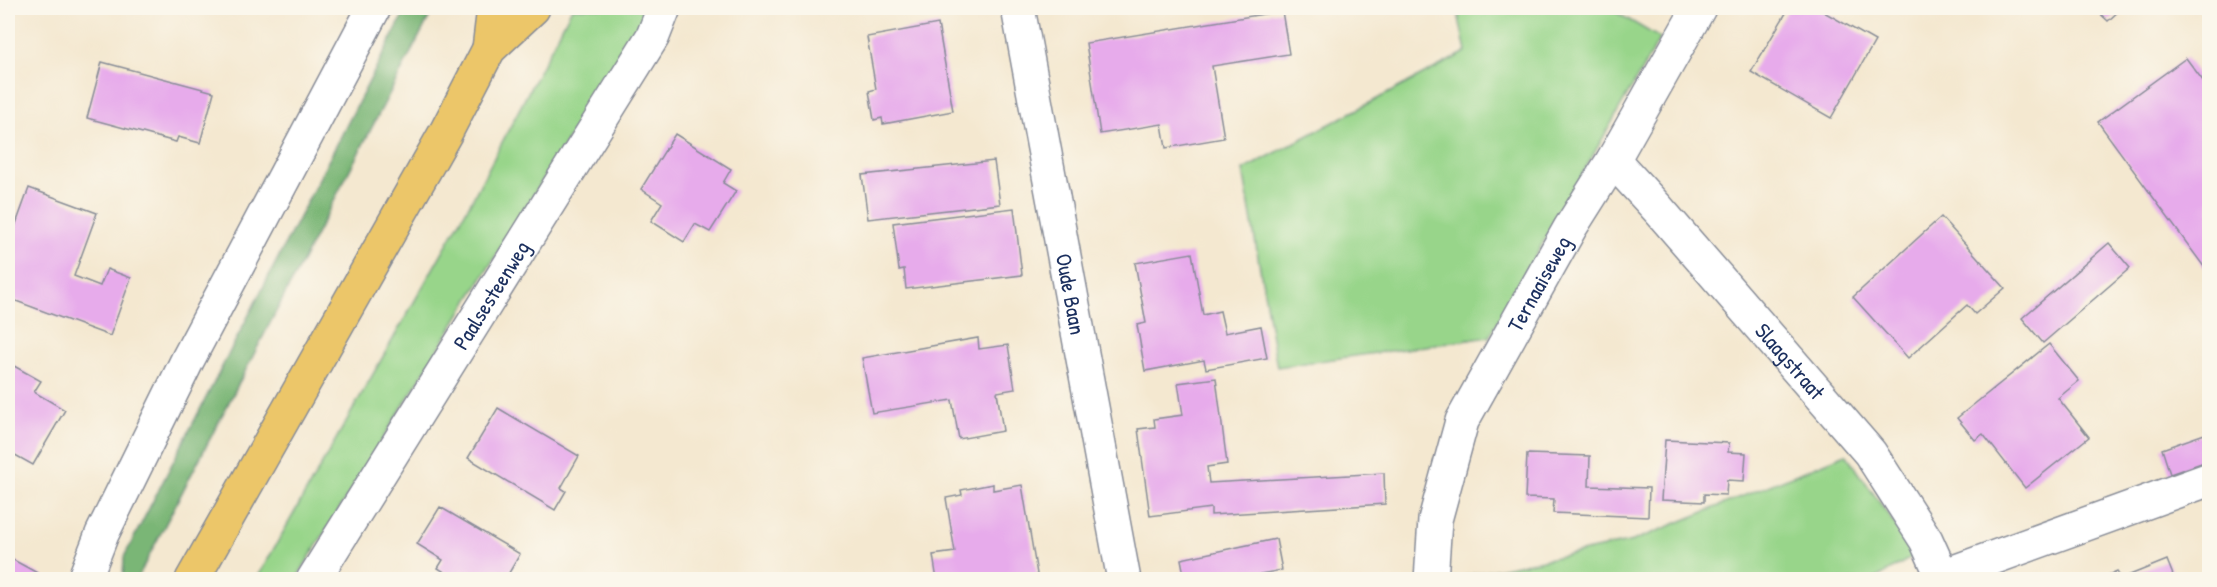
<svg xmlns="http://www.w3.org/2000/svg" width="2217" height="587" viewBox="0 0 2217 587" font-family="'Patrick Hand',sans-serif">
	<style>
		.green { fill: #98d58a; stroke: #5a8274; stroke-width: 1.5 }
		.forest { fill: #7ab676; stroke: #4a726a; stroke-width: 1.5 }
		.building { fill: #e7abeb }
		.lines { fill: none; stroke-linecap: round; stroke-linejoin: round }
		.minor-casing { stroke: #888c97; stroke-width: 36 }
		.major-casing { stroke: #888c97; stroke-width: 36 }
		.minor { stroke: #fff; stroke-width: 33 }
		.major { stroke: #ecc669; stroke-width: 33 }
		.labels { text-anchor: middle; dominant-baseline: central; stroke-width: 4.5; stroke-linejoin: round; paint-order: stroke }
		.street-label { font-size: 22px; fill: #1b2f5e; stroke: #fbf7ec }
	</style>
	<rect width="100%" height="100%" fill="#fbf7ec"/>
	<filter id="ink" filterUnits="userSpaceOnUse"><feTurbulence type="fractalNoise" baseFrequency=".0167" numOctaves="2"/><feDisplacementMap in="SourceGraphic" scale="12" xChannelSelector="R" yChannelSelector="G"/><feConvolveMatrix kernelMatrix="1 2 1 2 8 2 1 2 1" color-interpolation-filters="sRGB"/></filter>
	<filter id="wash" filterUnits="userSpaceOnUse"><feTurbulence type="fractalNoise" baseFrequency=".008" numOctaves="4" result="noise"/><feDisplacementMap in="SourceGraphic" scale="24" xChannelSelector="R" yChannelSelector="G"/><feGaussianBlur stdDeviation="1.35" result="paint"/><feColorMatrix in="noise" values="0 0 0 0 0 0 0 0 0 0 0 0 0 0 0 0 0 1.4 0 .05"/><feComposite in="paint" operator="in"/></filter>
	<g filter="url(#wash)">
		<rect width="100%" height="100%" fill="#f4e8d0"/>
		<g class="green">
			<polygon points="572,8 649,8 296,579 256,580 472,200"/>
			<polygon points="1457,8 1609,8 1660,38 1489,337 1277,367 1243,170 1466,52"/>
			<polygon points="1846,454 1916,555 1873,580 1447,580 1633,541"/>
		</g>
		<polygon class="forest" points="407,8 434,8 137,579 123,579 124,557"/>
		<g id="blocks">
			<g class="building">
				<polygon points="1789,8 1817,8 1875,41 1831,118 1751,72"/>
				<polygon points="2094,8 2122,8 2108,21"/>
				<polygon points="1282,11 1289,54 1212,66 1224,138 1166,148 1162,124 1100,134 1086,43"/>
				<polygon points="938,24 953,111 883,124 882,118 874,120 869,91 876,89 867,37"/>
				<polygon points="2186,58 2210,90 2210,275 2098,122"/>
				<polygon points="102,62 214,92 200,143 178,137 176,142 87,118"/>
				<polygon points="675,134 731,169 723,183 736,191 710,232 695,224 684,242 651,221 662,203 641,189"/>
				<polygon points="994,161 1000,204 868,219 862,175"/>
				<polygon points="29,188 97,213 74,276 100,286 107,269 131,278 110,336 8,298 8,246"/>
				<polygon points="1014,208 1022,275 906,289 904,269 899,270 893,223"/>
				<polygon points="1941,217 2005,288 1975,314 1967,305 1908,358 1853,297"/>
				<polygon points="2109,243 2130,268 2043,343 2022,318"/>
				<polygon points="1192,253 1203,315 1220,311 1225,333 1261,326 1267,358 1206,369 1204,360 1145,371 1137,325 1146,323 1135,263"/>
				<polygon points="978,338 979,349 1008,345 1015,389 997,392 1003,431 959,439 952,400 872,413 862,358"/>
				<polygon points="2049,344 2079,381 2058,398 2089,437 2025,488 1983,434 1975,440 1957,418"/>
				<polygon points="14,366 41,381 34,392 65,410 33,465 8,451 8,378"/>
				<polygon points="1216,378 1227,464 1207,467 1209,483 1384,473 1385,504 1211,515 1211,508 1150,516 1138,429 1155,427 1154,419 1183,415 1178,383"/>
				<polygon points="498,408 579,456 561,488 566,491 555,510 468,458"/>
				<polygon points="2210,432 2210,460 2170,474 2162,449"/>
				<polygon points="1665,440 1729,443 1728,452 1746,453 1744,481 1727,480 1726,495 1704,494 1704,502 1661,500"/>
				<polygon points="1527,454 1590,456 1589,486 1649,488 1648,517 1553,513 1554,499 1525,498"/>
				<polygon points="993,484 993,490 1022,485 1038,580 937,580 933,555 955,552 946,498 962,495 961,490"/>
				<polygon points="440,507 520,554 506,578 509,580 457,580 438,568 443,560 417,544"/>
				<polygon points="1276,539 1282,570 1260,574 1261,580 1185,580 1181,559"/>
				<polygon points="8,557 50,580 8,580"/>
				<polygon points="2167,560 2175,580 2097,580 2117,571 2120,579"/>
			</g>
		</g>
	</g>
	<g filter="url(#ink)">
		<use href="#blocks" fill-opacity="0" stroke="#888c97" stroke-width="1.5"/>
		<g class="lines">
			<g class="minor-casing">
				<g id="minor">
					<path id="s1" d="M1018 8 1124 580"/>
					<path id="s2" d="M1613 160 1659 210 1870 453 1926 540 1944 580"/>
					<polyline points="1943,576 2210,479"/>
					<polyline points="84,580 102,534 188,359 374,8"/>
					<path id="s3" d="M313 580 653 36 664 8"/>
					<path id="s4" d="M1431 580 1435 520 1462 421 1570 228 1613 160 1699 8"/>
				</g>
			</g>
			<g class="major-casing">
				<g id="major">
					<polyline points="489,49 494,8"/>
					<polyline points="192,580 446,132 489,49 533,8"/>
				</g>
			</g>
			<use href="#minor" class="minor"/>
			<use href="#major" class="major"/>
		</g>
	</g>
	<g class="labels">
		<g class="street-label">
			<text stroke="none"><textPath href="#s4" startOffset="320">Ternaaiseweg</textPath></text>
			<text stroke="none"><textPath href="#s3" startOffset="336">Paalsesteenweg</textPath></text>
			<text stroke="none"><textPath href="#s1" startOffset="291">Oude Baan</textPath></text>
			<text stroke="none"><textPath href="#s2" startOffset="268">Slaagstraat</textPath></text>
		</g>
	</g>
	<rect width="2217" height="587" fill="none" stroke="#fbf7ec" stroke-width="30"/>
</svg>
